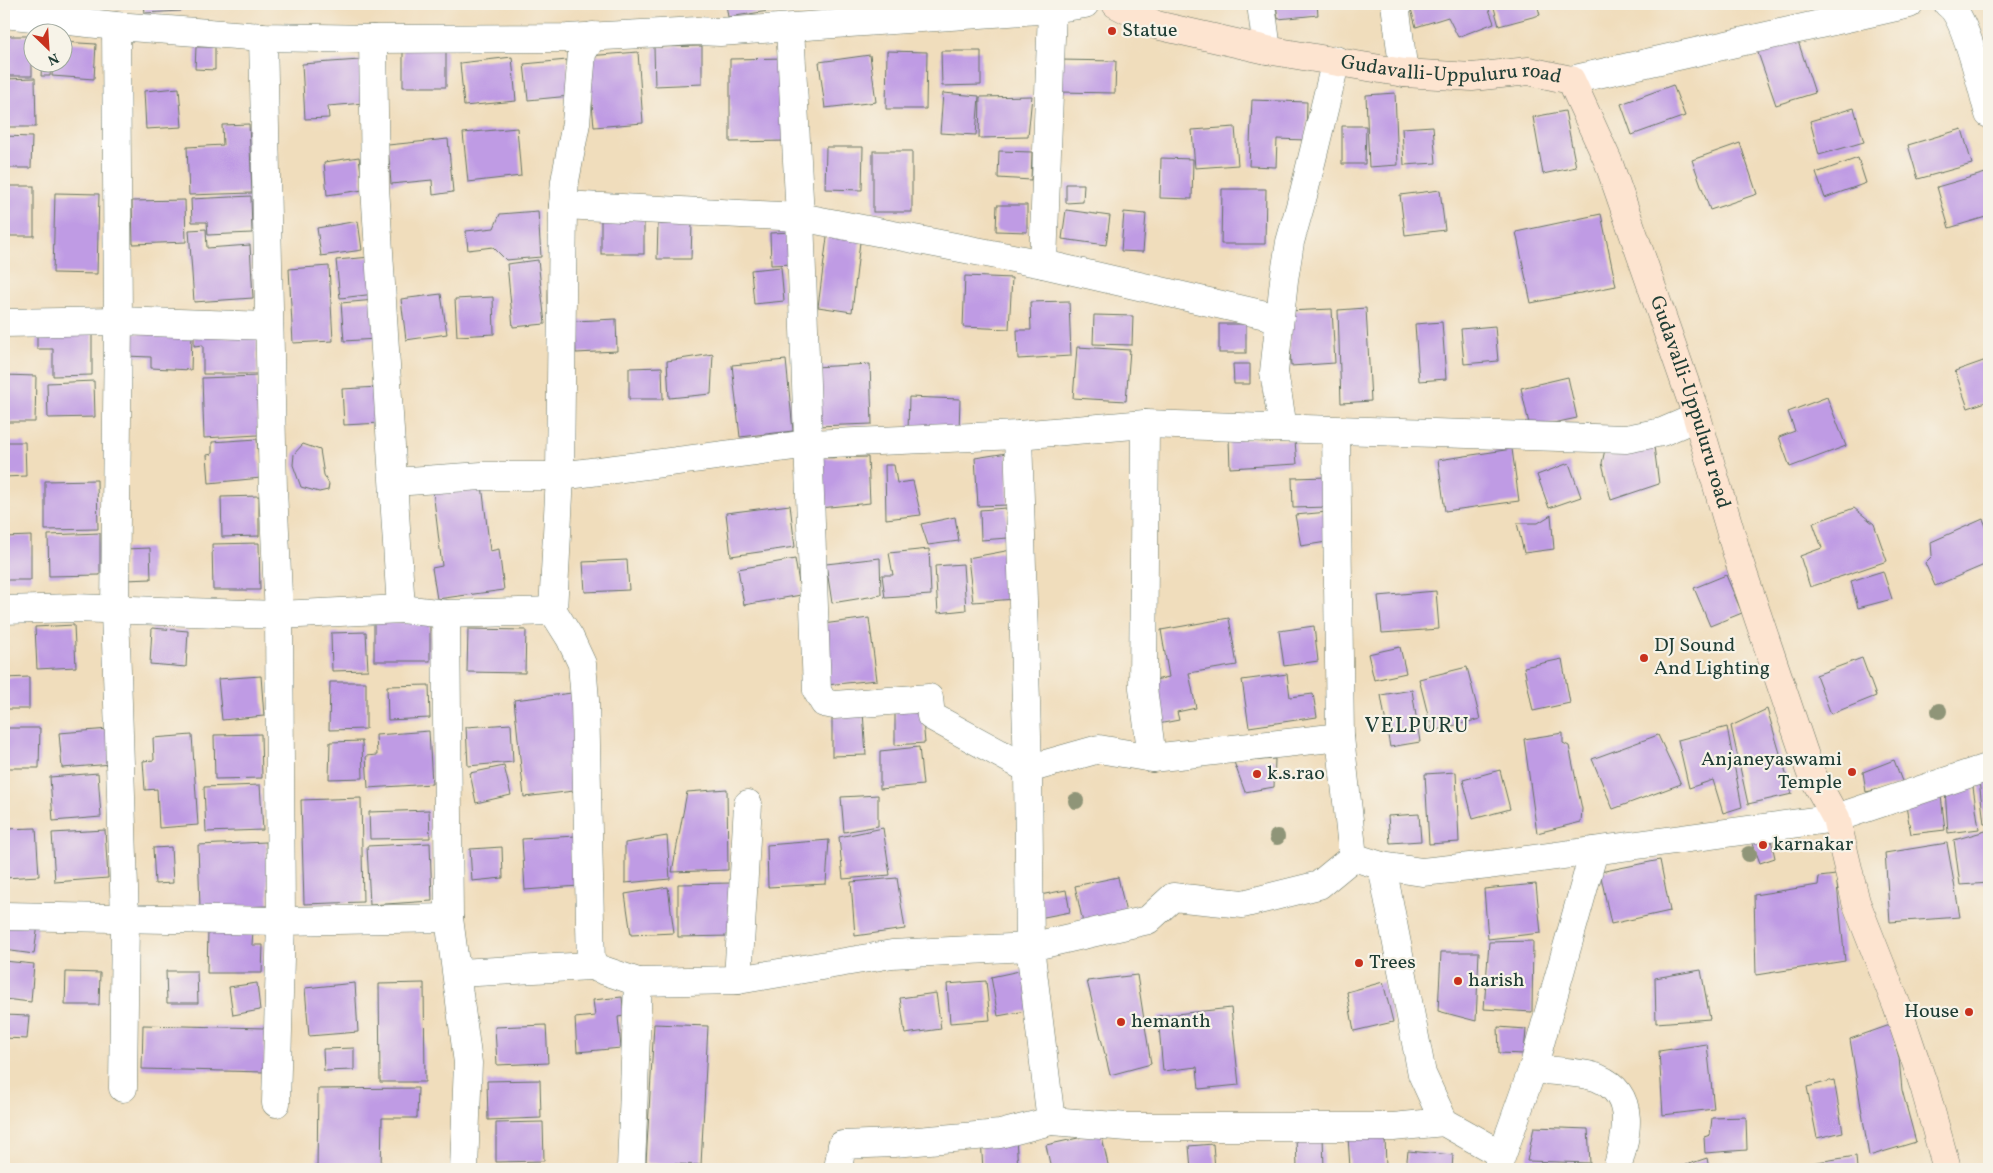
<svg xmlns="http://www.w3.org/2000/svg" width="1993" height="1173" viewBox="0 0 1993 1173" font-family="Vollkorn,serif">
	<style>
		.building { fill: #bf9be4 }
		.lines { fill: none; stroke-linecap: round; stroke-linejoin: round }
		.street-casing { stroke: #687564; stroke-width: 29 }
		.secondary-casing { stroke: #687564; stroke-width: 29 }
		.street { stroke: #fff; stroke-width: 28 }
		.secondary { stroke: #fde4d0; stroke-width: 28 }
		.tree { fill: #8f9578 }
		.poi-dot { fill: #c8321e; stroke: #f7f3e8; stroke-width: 2 }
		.labels { text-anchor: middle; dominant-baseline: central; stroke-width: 4.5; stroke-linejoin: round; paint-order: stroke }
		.poi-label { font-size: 20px; fill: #1f3d34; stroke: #f7f3e8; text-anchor: start }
		.street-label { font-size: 20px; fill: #1f3d34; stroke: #f7f3e8 }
		.quarter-label { font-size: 22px; letter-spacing: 1px; fill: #1f3d34; stroke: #f7f3e8 }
	</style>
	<rect width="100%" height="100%" fill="#f7f3e8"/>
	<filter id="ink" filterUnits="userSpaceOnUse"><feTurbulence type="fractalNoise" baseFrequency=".02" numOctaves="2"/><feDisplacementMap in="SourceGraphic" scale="10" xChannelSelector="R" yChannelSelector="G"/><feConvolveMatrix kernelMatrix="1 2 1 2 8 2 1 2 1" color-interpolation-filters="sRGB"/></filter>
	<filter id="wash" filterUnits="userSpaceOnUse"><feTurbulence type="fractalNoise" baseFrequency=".0096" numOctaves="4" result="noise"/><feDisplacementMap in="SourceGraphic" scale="20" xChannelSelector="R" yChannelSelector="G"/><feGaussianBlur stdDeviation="1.12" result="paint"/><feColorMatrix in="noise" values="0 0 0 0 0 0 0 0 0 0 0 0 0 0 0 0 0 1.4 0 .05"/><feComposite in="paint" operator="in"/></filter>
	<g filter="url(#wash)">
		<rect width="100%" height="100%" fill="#f0ddbc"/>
		<g id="blocks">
			<g class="building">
				<polygon points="108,4 138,4 138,7 108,8"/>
				<polygon points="144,4 180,4 181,11 145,13"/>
				<polygon points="614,4 638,4 638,5 615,7"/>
				<polygon points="726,4 775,4 776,10 728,17"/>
				<polygon points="1276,4 1317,4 1318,15 1278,19"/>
				<polygon points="1427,4 1487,4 1494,23 1458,37 1448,17 1416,27 1411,9"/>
				<polygon points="1493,4 1537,4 1540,15 1499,26"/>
				<rect x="4" y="36" width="28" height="40"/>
				<polygon points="1797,38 1815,93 1776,105 1757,50"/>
				<polygon points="62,42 96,44 94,79 52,76 53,62 62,62"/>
				<polygon points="702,46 702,84 655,86 654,47"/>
				<polygon points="196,47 215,47 215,70 195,69"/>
				<polygon points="403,48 446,49 446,87 403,87"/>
				<polygon points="887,51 927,52 926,109 886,109"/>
				<polygon points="941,51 981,51 981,85 942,86"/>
				<polygon points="638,52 643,123 594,127 588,56"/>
				<polygon points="870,55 876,102 825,108 819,62"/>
				<polygon points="512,57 516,101 464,106 460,63"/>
				<polygon points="788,58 788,141 730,142 730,59"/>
				<polygon points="360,60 364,103 328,106 329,118 305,119 302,64"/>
				<polygon points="567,60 570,96 528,100 524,64"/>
				<polygon points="1059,60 1116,61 1115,93 1059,92"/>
				<polygon points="42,62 51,62 50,76 41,76"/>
				<polygon points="35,78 36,127 4,127 4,79"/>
				<polygon points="1673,85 1685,116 1632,135 1621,104"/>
				<polygon points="179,88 182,127 146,129 144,91"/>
				<polygon points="943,93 979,96 976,135 940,133"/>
				<polygon points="1395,93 1398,165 1369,167 1366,95"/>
				<polygon points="1032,96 1028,137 979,138 980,97"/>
				<polygon points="1252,100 1307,102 1306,140 1277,139 1276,167 1249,166"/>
				<polygon points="1854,108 1864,142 1819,155 1810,121"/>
				<polygon points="1565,111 1576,167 1543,174 1533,117"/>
				<polygon points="249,124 252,193 189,195 187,147 223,145 222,125"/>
				<polygon points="1342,126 1366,126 1365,164 1342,164"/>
				<polygon points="1433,126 1436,163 1404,165 1402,128"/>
				<polygon points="1235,127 1238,165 1195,168 1192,130"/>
				<polygon points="517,128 521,176 468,182 463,133"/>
				<polygon points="1962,129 1972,164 1918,179 1908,145"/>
				<polygon points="4,136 32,137 31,168 4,168"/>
				<polygon points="448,139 453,192 433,195 432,180 391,184 388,145"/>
				<polygon points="1740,143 1757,194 1710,210 1692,160"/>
				<polygon points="826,147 863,147 862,190 825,189"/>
				<rect x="873" y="151" width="39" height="61"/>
				<polygon points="999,151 1032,152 1031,180 998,178"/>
				<polygon points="359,157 363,190 327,195 324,162"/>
				<polygon points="1161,158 1193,159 1192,199 1160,198"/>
				<polygon points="1858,158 1866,183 1825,198 1816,173"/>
				<polygon points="1989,172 1989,216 1949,228 1937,187"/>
				<polygon points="1066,184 1084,184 1083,202 1066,203"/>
				<rect x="4" y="186" width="30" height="50"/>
				<polygon points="1222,189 1266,189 1265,244 1221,244"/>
				<polygon points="1440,190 1445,230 1405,235 1400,195"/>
				<polygon points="55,193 99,194 97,274 53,273"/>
				<polygon points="251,196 252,233 208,235 207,222 192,222 191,199"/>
				<polygon points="185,200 186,242 133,244 132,201"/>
				<polygon points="997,205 1027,205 1027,232 996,231"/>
				<polygon points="1066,210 1110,216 1106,245 1062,239"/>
				<polygon points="538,211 541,257 506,260 493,247 468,250 466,231 494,228 500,214"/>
				<polygon points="1124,212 1146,214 1143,252 1121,251"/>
				<polygon points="1601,214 1616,286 1531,303 1516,232"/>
				<rect x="601" y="216" width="43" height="38"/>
				<polygon points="358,221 362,250 321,256 317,228"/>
				<polygon points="658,224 692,224 691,259 657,259"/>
				<polygon points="206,229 207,248 250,245 253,298 194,302 189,230"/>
				<polygon points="828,230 861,233 852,312 818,307"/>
				<polygon points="793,232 794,264 771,265 770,233"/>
				<polygon points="371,257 375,294 340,298 336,260"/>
				<polygon points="538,260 545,324 513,327 507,264"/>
				<polygon points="329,266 333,341 293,343 289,269"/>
				<polygon points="781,267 784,301 754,304 751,270"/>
				<polygon points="965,276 1012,278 1009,329 963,327"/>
				<polygon points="441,294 447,334 406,340 401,299"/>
				<polygon points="493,297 494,334 457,336 455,299"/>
				<polygon points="375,300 377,339 344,341 341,303"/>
				<polygon points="1069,301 1071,356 1018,359 1017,330 1031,330 1030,302"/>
				<polygon points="1366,308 1371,401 1341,403 1338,310"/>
				<polygon points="1332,309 1335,363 1291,366 1288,311"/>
				<polygon points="1094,315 1133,316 1132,345 1093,344"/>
				<polygon points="616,319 617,351 576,353 575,321"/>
				<polygon points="1442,322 1446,379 1419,381 1415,324"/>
				<rect x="1219" y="324" width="27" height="29"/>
				<polygon points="1495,326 1498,361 1464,364 1461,329"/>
				<polygon points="92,330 92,375 53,376 53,349 37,349 37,331"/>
				<polygon points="126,333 192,335 191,370 151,368 151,357 125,356"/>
				<polygon points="194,335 257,338 257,374 203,374 203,345 194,346"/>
				<polygon points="1077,347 1130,350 1126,401 1073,398"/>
				<polygon points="713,354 711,394 669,398 667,361"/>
				<polygon points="1989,359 1989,401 1968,408 1955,371"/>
				<polygon points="786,360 793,431 740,437 732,365"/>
				<polygon points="870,364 872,424 816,426 814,367"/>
				<polygon points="1233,364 1250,364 1250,384 1234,384"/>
				<polygon points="662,367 663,399 629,399 629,368"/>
				<polygon points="4,375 36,376 35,422 4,422"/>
				<polygon points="257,376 258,435 204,438 202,378"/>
				<polygon points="1568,377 1577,418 1530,428 1521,388"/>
				<polygon points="94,381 95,417 48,418 47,383"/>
				<polygon points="379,387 381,423 344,425 342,389"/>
				<polygon points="909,397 960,399 959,432 908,431"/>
				<polygon points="1827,397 1846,446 1790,467 1779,437 1795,431 1788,412"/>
				<polygon points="257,439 261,478 209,483 207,455 212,454 212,442"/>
				<polygon points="1229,439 1295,441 1297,464 1230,468"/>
				<polygon points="1653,439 1659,484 1611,500 1602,463 1606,445"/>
				<polygon points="4,442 25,442 26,476 4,477"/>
				<polygon points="303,444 320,450 324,475 329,484 328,490 319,492 301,487 293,465 294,454"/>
				<polygon points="1512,449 1519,501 1445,511 1438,460"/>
				<polygon points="1007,453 1008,505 978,506 975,458"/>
				<polygon points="868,457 870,503 819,508 817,458"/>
				<polygon points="1569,463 1581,497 1549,508 1537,475"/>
				<polygon points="885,465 894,465 897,483 913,481 921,515 886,519"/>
				<polygon points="1328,477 1329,507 1293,508 1292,478"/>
				<polygon points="97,480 98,529 45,530 45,481"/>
				<polygon points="482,485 490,551 499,549 504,590 437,599 432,568 442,566 433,491"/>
				<polygon points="259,496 259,536 222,537 221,497"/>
				<polygon points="790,505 795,547 731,556 726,513"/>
				<polygon points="1006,508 1008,538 981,540 980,510"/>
				<polygon points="1854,508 1874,524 1887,561 1810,587 1800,556 1822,548 1813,523"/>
				<polygon points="1328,512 1333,541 1301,546 1295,515"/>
				<polygon points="1551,515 1554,549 1524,553 1517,523 1538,523"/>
				<polygon points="955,517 959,541 928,545 921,524"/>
				<polygon points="1983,519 1989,533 1989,563 1935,586 1925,563 1932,556 1931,542"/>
				<polygon points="100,533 100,575 49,576 48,535"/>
				<polygon points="31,536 31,580 4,580 4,537"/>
				<polygon points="259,543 260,590 213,590 212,544"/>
				<polygon points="150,548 151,579 126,580 125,549"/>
				<polygon points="929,549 931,595 885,598 882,575 893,575 889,553"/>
				<polygon points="1011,550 1016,599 973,602 968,558"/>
				<polygon points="880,558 881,595 832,603 826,564"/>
				<polygon points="795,559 801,595 744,605 738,569"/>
				<polygon points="627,560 629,590 585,592 583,562"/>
				<polygon points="963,564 966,610 938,613 935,566"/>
				<polygon points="1883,571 1892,599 1858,608 1851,581"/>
				<polygon points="1726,575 1742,613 1710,626 1694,588"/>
				<polygon points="1436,591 1439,629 1382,633 1378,596"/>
				<polygon points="869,618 877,680 826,685 823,624"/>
				<polygon points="1229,618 1237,665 1189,673 1196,708 1177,712 1179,720 1158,724 1150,681 1169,677 1161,630"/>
				<rect x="374" y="622" width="56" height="39"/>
				<polygon points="74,625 76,667 37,669 35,627"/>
				<polygon points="1314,626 1318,661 1284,666 1279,631"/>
				<polygon points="152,628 188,631 186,667 150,664"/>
				<polygon points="468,629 526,630 525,673 467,672"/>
				<polygon points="366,632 368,670 332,671 331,633"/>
				<polygon points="1400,647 1406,673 1374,680 1368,654"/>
				<polygon points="1862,658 1876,696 1831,714 1816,675"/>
				<polygon points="1562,659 1570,703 1533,711 1524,667"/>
				<polygon points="1467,667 1480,719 1432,731 1419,679"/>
				<polygon points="1287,674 1290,697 1313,694 1317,717 1249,727 1242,680"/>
				<polygon points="261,676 264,716 222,720 218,679"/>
				<polygon points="29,677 29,709 4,709 4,678"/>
				<polygon points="330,682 366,682 366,729 329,730"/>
				<polygon points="429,685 430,718 388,720 387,686"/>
				<polygon points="1412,690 1420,742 1390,747 1381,695"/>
				<polygon points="572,693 582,790 524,797 514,700"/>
				<polygon points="895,707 922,709 925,743 895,745"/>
				<polygon points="1767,709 1792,794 1748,804 1731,726"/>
				<polygon points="863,712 866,755 832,756 832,718"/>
				<polygon points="511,724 513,762 468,766 466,727"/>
				<polygon points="1727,727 1742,807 1723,813 1713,780 1689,788 1678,740"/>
				<polygon points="4,728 40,728 39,768 4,768"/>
				<polygon points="109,729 112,764 62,768 59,733"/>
				<polygon points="429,731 432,784 368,788 366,756 377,755 376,735"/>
				<polygon points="1563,733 1563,743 1569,746 1582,809 1581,822 1537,833 1524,739"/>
				<polygon points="261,734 262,778 215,779 214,735"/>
				<polygon points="192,735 198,825 159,828 157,789 145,790 143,761 154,760 153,738"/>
				<polygon points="1658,735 1681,784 1613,809 1592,759"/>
				<polygon points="362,741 363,778 329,779 330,742"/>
				<polygon points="919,747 923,785 880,789 880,751"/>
				<polygon points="1275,759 1274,787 1245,792 1234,762"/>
				<polygon points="1894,760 1903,784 1866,792 1863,772"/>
				<polygon points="504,766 511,795 476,803 470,773"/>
				<polygon points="1500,770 1510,809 1473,819 1463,780"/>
				<polygon points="1456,772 1459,842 1429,844 1425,774"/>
				<polygon points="98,773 101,817 53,821 50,777"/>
				<polygon points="1989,776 1989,824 1984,824 1979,780"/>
				<polygon points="260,785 263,830 206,832 204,787"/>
				<polygon points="1940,787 1945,830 1911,834 1905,801"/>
				<polygon points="1973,787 1979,829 1948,833 1945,790"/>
				<polygon points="727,789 728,870 672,872 687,792"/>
				<polygon points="878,795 878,826 844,832 841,797"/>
				<polygon points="361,798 363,902 304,904 301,800"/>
				<polygon points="429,810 430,838 370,839 369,812"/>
				<polygon points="1419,814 1421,841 1390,843 1388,816"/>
				<polygon points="36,828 39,876 4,878 4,829"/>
				<polygon points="883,828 890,875 843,879 839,837"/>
				<polygon points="105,830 108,878 55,882 52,833"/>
				<polygon points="1769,830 1775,858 1760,863 1749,833"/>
				<polygon points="1989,830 1989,883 1960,885 1954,840"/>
				<polygon points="576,836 579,886 525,890 522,839"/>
				<polygon points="667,836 670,879 625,883 625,843"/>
				<polygon points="829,840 826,884 768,887 767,845"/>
				<polygon points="266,842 269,906 200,908 198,845"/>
				<polygon points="430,843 432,901 370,905 367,846"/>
				<polygon points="1947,843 1960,917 1890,922 1885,853"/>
				<polygon points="171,847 173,883 155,884 153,848"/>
				<polygon points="502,847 503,878 472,881 470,849"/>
				<polygon points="1660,860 1670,911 1611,924 1600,872"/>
				<polygon points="1836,875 1845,961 1756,975 1754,895 1818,885 1819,877"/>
				<polygon points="1118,877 1126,913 1083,923 1075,886"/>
				<polygon points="897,878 905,929 855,936 851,882"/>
				<polygon points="732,883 732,936 678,937 678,884"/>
				<polygon points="1536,884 1541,933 1488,939 1484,889"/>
				<polygon points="668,887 674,933 631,935 625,894"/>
				<polygon points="1066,890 1070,912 1039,918 1035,896"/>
				<polygon points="4,920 38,924 34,954 4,950"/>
				<polygon points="208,930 253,930 252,945 263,945 262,973 207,973"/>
				<polygon points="1533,941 1532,1012 1484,1009 1489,942"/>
				<polygon points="1441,952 1479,952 1476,1021 1438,1011"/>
				<polygon points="4,961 34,964 31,1002 4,999"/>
				<polygon points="1024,970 1031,1010 998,1016 991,977"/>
				<polygon points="1701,970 1710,1019 1656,1023 1655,978"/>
				<polygon points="166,971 197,971 198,1003 167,1003"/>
				<polygon points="66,972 100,973 99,1005 65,1005"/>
				<polygon points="1137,975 1151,1064 1110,1075 1087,981"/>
				<polygon points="986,981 990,1020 950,1023 947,984"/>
				<polygon points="1383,982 1393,1022 1354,1031 1347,992"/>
				<polygon points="257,983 260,1010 233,1015 229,987"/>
				<polygon points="355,983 358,1032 309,1036 305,988"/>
				<polygon points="424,983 425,1082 380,1082 379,984"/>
				<polygon points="936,993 941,1029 905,1034 900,998"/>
				<polygon points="622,997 624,1016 618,1017 621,1048 577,1052 575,1018 595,1016 593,1000"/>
				<polygon points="1231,1008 1239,1085 1199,1089 1197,1067 1163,1071 1158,1016"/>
				<polygon points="4,1015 29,1016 27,1039 4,1038"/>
				<polygon points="654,1024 708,1026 701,1165 646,1163"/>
				<polygon points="143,1025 265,1028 264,1072 142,1069"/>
				<polygon points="546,1025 548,1063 497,1065 495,1027"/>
				<polygon points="1890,1025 1899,1058 1902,1090 1916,1142 1869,1156 1850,1039"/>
				<polygon points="1498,1027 1526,1029 1524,1054 1499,1053"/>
				<polygon points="1707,1044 1714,1109 1663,1115 1659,1051"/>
				<polygon points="354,1048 354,1070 324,1071 323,1049"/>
				<polygon points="540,1080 541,1118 488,1120 487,1081"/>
				<polygon points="1834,1080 1843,1132 1817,1138 1807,1087"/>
				<polygon points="418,1088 417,1118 382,1118 381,1169 317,1169 318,1089"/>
				<polygon points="1746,1117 1747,1150 1705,1153 1704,1137 1710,1135 1712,1118"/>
				<polygon points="543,1122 544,1161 496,1162 496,1123"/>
				<polygon points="1534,1127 1588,1129 1590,1163 1527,1161"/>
				<polygon points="1101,1133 1109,1169 1051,1169 1046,1145"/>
				<polygon points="1323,1136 1324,1169 1297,1169 1296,1137"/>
				<polygon points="1385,1136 1386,1167 1350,1168 1348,1137"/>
				<polygon points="1016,1138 1018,1169 983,1169 981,1140"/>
				<polygon points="1213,1144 1215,1169 1191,1169 1189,1146"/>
				<polygon points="1408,1151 1453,1155 1452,1169 1406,1169"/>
				<polygon points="1856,1156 1857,1169 1786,1169 1785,1167"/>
				<polygon points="1707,1158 1709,1169 1674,1169"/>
				<polygon points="1776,1163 1777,1169 1746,1169 1746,1168"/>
			</g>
		</g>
	</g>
	<g filter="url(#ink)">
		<use href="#blocks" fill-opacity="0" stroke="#687564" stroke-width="1"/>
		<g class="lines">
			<g class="street-casing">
				<g id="street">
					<polyline points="1261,4 1267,50"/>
					<polyline points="1395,4 1404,73"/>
					<path d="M1948 4C1966 16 1982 90 1989 114"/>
					<polyline points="4,14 116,26 263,37 373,39 567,38 697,31 720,32 1052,9 1085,4"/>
					<polyline points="116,26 118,321 115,611 125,919 123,1088"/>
					<polyline points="790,28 800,217 817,691 824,703 834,705 929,698 931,716 1028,769 1099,749 1152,758 1340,737"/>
					<polyline points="263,37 273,490 279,615 281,921 276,1103"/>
					<polyline points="373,39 375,187 401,609"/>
					<polyline points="1571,80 1909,4"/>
					<polyline points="563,205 800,217 1043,264 1279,318"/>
					<polyline points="1043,264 1052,9"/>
					<polyline points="4,323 118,321 269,326"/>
					<polyline points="1145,424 1143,688 1152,758"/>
					<polyline points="1283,428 1274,372 1284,280 1290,242 1304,192 1336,60"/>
					<polyline points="1336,431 1340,737 1353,857 1382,866 1422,872 1489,865 1836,818 1989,767"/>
					<polyline points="1018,435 1028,769 1030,947 1051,1121"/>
					<polyline points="394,482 482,476 560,476 809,444 1018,435 1145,424 1626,439 1662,432 1697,417"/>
					<polyline points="4,610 74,608 279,615 401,609 446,614 553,611 570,638 582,664 585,700 591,966"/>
					<polyline points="553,611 560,476 563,205 565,181 576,123 582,53 593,36"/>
					<polyline points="446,614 449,918 468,1063 464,1169"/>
					<polyline points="1382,866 1422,1074 1444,1122"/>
					<polyline points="4,916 281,921 449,918"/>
					<polyline points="457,973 591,966 638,982 738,980 892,954 1030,947 1148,920 1173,897 1243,904 1319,885 1353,857"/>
					<polyline points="738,980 748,804"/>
					<path d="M1533 1069C1549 1071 1584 1072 1598 1078 1638 1095 1626 1137 1617 1169"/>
					<polyline points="631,1169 638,982"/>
					<polyline points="838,1169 842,1145 894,1143 1000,1134 1051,1121 1128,1127 1393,1127 1444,1122 1501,1154"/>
					<polyline points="1497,1169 1534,1065 1594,851"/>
				</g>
			</g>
			<g class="secondary-casing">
				<g id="secondary">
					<path id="s1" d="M1116 4 1156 25 1267 50 1404 73 1472 77 1529 71 1571 80 1608 161 1697 417 1739 561 1810 771 1836 818 1856 902 1897 1006 1924 1086 1947 1169"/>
				</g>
			</g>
			<use href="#street" class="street"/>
			<use href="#secondary" class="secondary"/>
		</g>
		<g class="tree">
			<circle cx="1939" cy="711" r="8"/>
			<circle cx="1076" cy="801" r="8"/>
			<circle cx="1277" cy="837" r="8"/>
			<circle cx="1749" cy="854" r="8"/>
		</g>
	</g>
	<g class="poi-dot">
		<circle cx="1112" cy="31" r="5"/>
		<circle cx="1644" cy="658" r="5"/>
		<circle cx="1852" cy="772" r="5"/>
		<circle cx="1257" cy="774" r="5"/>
		<circle cx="1763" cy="845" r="5"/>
		<circle cx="1359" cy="963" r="5"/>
		<circle cx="1458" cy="981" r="5"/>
		<circle cx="1969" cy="1012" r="5"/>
		<circle cx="1121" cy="1022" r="5"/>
	</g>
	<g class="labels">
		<g class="poi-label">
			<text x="1122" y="31">Statue</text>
			<text x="1654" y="646">DJ Sound<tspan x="1654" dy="23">And Lighting</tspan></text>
			<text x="1842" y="760" text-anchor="end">Anjaneyaswami<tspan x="1842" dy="23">Temple</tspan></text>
			<text x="1267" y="774">k.s.rao</text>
			<text x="1773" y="845">karnakar</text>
			<text x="1369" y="963">Trees</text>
			<text x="1468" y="981">harish</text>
			<text x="1959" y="1012" text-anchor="end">House</text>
			<text x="1131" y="1022">hemanth</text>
		</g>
		<g class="street-label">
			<text stroke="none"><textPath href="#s1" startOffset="345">Gudavalli-Uppuluru road</textPath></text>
			<text stroke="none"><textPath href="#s1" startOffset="810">Gudavalli-Uppuluru road</textPath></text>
		</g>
		<g class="quarter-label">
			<text x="1417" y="726">VELPURU</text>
		</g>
	</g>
	<rect width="1993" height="1173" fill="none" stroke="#f7f3e8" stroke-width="20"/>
	<g transform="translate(48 48) rotate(155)"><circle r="24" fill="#f7f3e8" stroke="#a1aaa0"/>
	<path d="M0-4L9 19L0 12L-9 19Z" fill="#c8321e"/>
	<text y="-8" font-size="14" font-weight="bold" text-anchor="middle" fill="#1f3d34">N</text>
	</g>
</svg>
